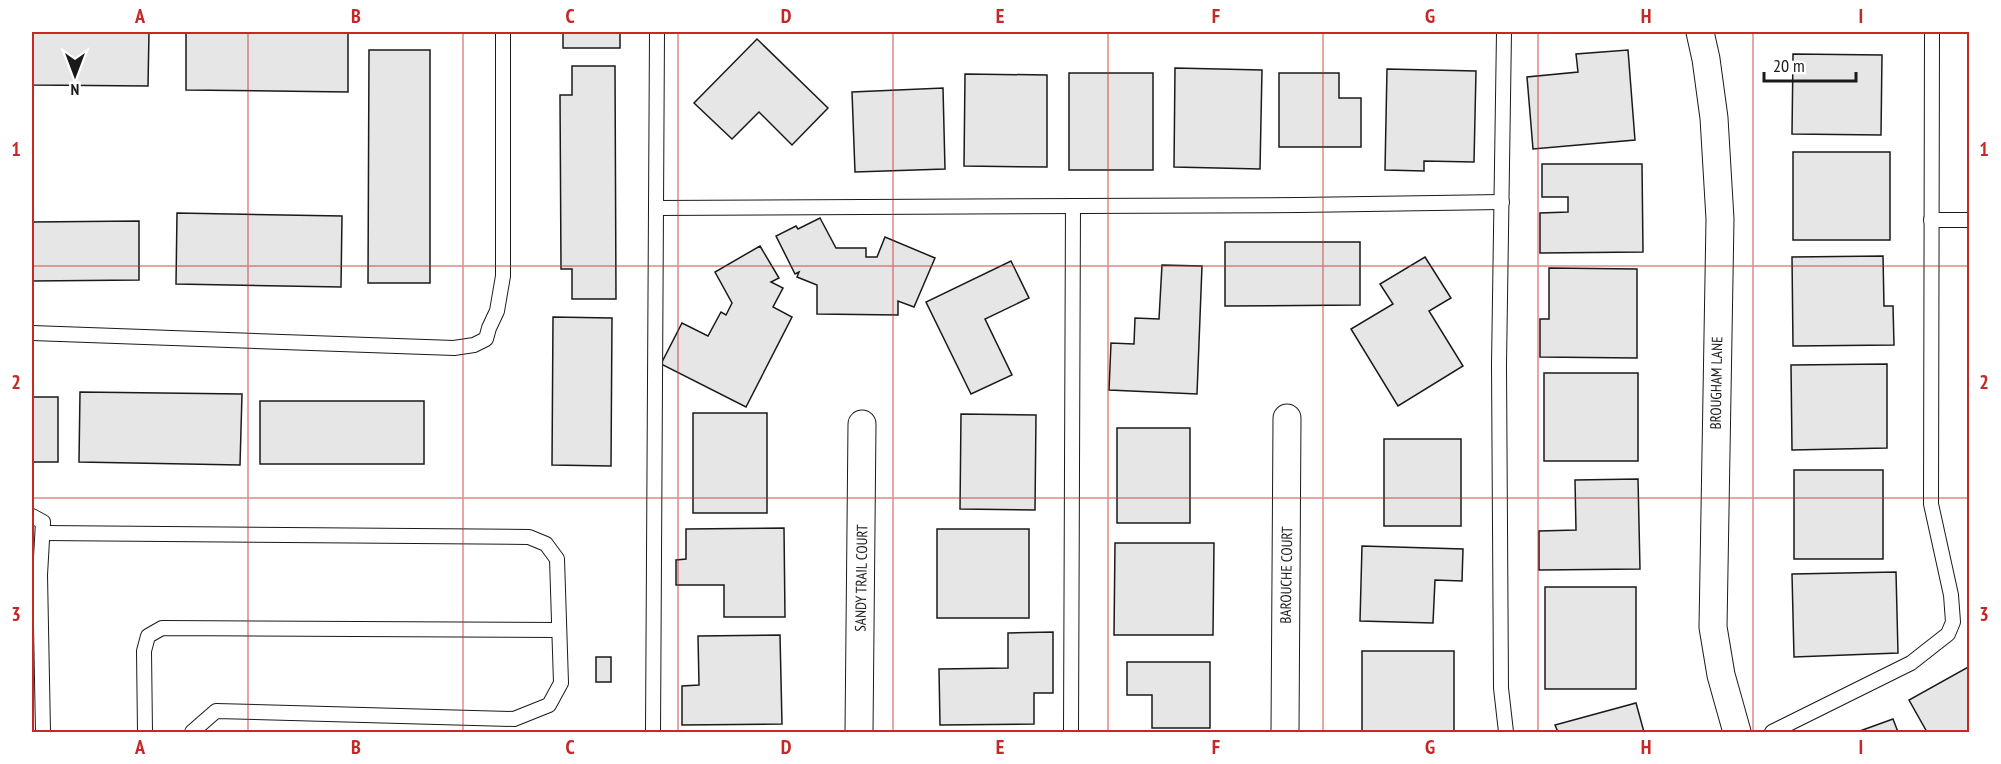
<svg xmlns="http://www.w3.org/2000/svg" width="2001" height="764" viewBox="0 0 2001 764" font-family="'PT Sans Narrow',sans-serif">
	<style>
		.building { fill: #e6e6e6; stroke: #1a1a1a; stroke-width: 1.5 }
		.lines { fill: none; stroke-linecap: round; stroke-linejoin: round }
		.service-casing { stroke: #1a1a1a; stroke-width: 16 }
		.minor-casing { stroke: #1a1a1a; stroke-width: 29 }
		.service { stroke: #fff; stroke-width: 14 }
		.minor { stroke: #fff; stroke-width: 27 }
		.grid { fill: none; stroke: #c62828; stroke-width: 1.5; stroke-opacity: 0.55 }
		.labels { text-anchor: middle; dominant-baseline: central; stroke-width: 4.5; stroke-linejoin: round; paint-order: stroke }
		.street-label { font-size: 15px; fill: #1a1a1a; stroke: #fff }
		.neatline { fill: none; stroke: #c62828; stroke-width: 2 }
		.grid-label { font-size: 20px; text-anchor: middle; font-weight: bold; fill: #c62828 }
	</style>
	<rect width="100%" height="100%" fill="#fff"/>
	<g class="building">
		<polygon points="32,32 149,32 148,86 32,85"/>
		<polygon points="186,32 348,32 348,92 186,90"/>
		<rect x="563" y="32" width="57" height="16"/>
		<polygon points="757,39 828,108 792,145 759,112 732,139 694,103"/>
		<polygon points="369,50 430,50 430,283 368,283"/>
		<polygon points="1628,50 1635,140 1533,149 1527,77 1578,72 1576,54"/>
		<polygon points="1793,54 1882,55 1881,135 1792,134"/>
		<polygon points="572,66 615,66 616,299 572,299 572,269 561,269 560,95 572,95"/>
		<polygon points="1175,68 1262,70 1260,169 1174,167"/>
		<polygon points="1387,69 1476,71 1474,162 1424,161 1424,171 1385,170"/>
		<rect x="1069" y="73" width="84" height="97"/>
		<polygon points="1279,73 1339,73 1339,98 1361,98 1361,147 1279,147"/>
		<polygon points="965,74 1047,75 1047,167 964,166"/>
		<polygon points="943,88 945,169 855,172 852,92"/>
		<rect x="1793" y="152" width="97" height="88"/>
		<polygon points="1542,164 1642,164 1643,252 1540,253 1540,213 1568,212 1568,197 1542,197"/>
		<polygon points="177,213 342,216 341,287 176,284"/>
		<polygon points="820,218 836,248 866,248 866,257 877,257 885,237 935,258 914,307 898,301 898,315 817,314 817,285 797,277 799,272 795,274 776,236 796,226 798,229"/>
		<polygon points="139,221 139,280 32,281 32,222"/>
		<polygon points="1225,242 1360,242 1360,305 1225,306"/>
		<polygon points="760,246 779,278 771,282 783,288 773,307 792,317 746,407 661,364 682,323 708,336 721,312 726,315 732,303 715,272"/>
		<polygon points="1883,256 1884,306 1893,306 1894,345 1793,346 1792,257"/>
		<polygon points="1425,257 1451,298 1429,311 1463,366 1398,406 1351,329 1393,304 1380,284"/>
		<polygon points="1011,261 1029,298 985,319 1012,375 971,394 926,302"/>
		<polygon points="1162,265 1202,266 1197,394 1109,390 1111,343 1134,344 1135,318 1159,319"/>
		<polygon points="1549,268 1637,269 1637,358 1540,357 1540,319 1549,319"/>
		<polygon points="553,317 612,318 611,466 552,465"/>
		<polygon points="1887,364 1887,448 1792,450 1791,365"/>
		<rect x="1544" y="373" width="94" height="88"/>
		<polygon points="80,392 242,394 240,465 79,462"/>
		<rect x="32" y="397" width="26" height="65"/>
		<rect x="260" y="401" width="164" height="63"/>
		<rect x="693" y="413" width="74" height="100"/>
		<polygon points="961,414 1036,415 1035,510 960,509"/>
		<rect x="1117" y="428" width="73" height="95"/>
		<rect x="1384" y="439" width="77" height="87"/>
		<rect x="1794" y="470" width="89" height="89"/>
		<polygon points="1638,479 1640,569 1539,570 1539,531 1576,530 1575,480"/>
		<polygon points="784,528 785,617 724,617 724,585 676,585 676,560 686,559 686,529"/>
		<rect x="937" y="529" width="92" height="89"/>
		<polygon points="1115,543 1214,543 1213,635 1114,635"/>
		<polygon points="1362,546 1463,549 1462,581 1435,580 1433,623 1360,621"/>
		<polygon points="1896,572 1898,653 1794,657 1792,574"/>
		<rect x="1545" y="587" width="91" height="102"/>
		<polygon points="1053,632 1053,693 1034,693 1034,724 940,725 939,669 1008,668 1008,633"/>
		<polygon points="780,635 782,724 682,725 682,686 699,685 698,636"/>
		<rect x="1362" y="651" width="92" height="81"/>
		<rect x="596" y="657" width="15" height="25"/>
		<polygon points="1127,662 1210,662 1210,728 1152,728 1152,695 1127,695"/>
		<polygon points="1970,666 1970,732 1927,732 1909,700"/>
		<polygon points="1636,703 1644,732 1558,732 1555,725"/>
		<polygon points="1893,719 1898,732 1857,732"/>
	</g>
	<g class="lines">
		<g class="service-casing">
			<g id="service">
				<polyline points="1504,32 1499,365 1501,688 1506,732"/>
				<polyline points="656,208 1299,205 1502,202"/>
				<polyline points="1931,220 1970,220"/>
				<polyline points="32,333 454,348 474,345 486,339 489,328 497,311 503,276 503,32"/>
				<polyline points="32,516 43,522 40,575 43,732"/>
				<polyline points="43,533 529,537 546,544 557,559 561,683 549,705 514,719 216,711 192,732"/>
				<polyline points="145,732 144,651 148,636 162,628 559,630"/>
				<polyline points="653,732 657,32"/>
				<polyline points="1071,732 1073,206"/>
				<polyline points="1772,732 1911,663 1948,634 1953,622 1951,595 1931,504 1932,32"/>
			</g>
		</g>
		<g class="minor-casing">
			<g id="minor">
				<polyline points="1700,32 1706,59 1714,118 1720,219 1713,627 1721,675 1737,732"/>
				<polyline points="859,732 862,424"/>
				<polyline points="1285,732 1287,418"/>
			</g>
		</g>
		<use href="#service" class="service"/>
		<use href="#minor" class="minor"/>
	</g>
	<path class="grid" d="M248 32V732M463 32V732M678 32V732M893 32V732M1108 32V732M1323 32V732M1538 32V732M1753 32V732M32 266H1970M32 498H1970"/>
	<g class="labels">
		<g class="street-label">
			<text transform="translate(1716 383) rotate(-89)">BROUGHAM LANE</text>
			<text transform="translate(1286 575) rotate(-89)">BAROUCHE COURT</text>
			<text transform="translate(861 578) rotate(-89)">SANDY TRAIL COURT</text>
		</g>
	</g>
	<rect width="2001" height="764" fill="none" stroke="#ffffff" stroke-width="66"/>
	<g transform="translate(75 75) rotate(180)" stroke="#ffffff" stroke-width="4.5" paint-order="stroke">
	<path d="M0-4.5L10 22L0 15L-10 22Z" fill="#1a1a1a"/>
	<text y="-9" font-size="16" font-weight="bold" text-anchor="middle" fill="#1a1a1a">N</text>
	</g>
	<path d="M1764 72v9h92v-9" fill="none" stroke="#1a1a1a" stroke-width="3"/>
	<text x="1773" y="72" font-size="18" fill="#1a1a1a" stroke="#ffffff" stroke-width="4.5" paint-order="stroke">20 m</text>
	<rect x="33" y="33" width="1935" height="698" class="neatline"/>
	<g class="grid-label">
		<text x="140" y="23">A</text>
		<text x="356" y="23">B</text>
		<text x="570" y="23">C</text>
		<text x="786" y="23">D</text>
		<text x="1000" y="23">E</text>
		<text x="1216" y="23">F</text>
		<text x="1430" y="23">G</text>
		<text x="1646" y="23">H</text>
		<text x="1861" y="23">I</text>
		<text x="16" y="156">1</text>
		<text x="1984" y="156">1</text>
		<text x="16" y="389">2</text>
		<text x="1984" y="389">2</text>
		<text x="16" y="621">3</text>
		<text x="1984" y="621">3</text>
		<text x="140" y="754">A</text>
		<text x="356" y="754">B</text>
		<text x="570" y="754">C</text>
		<text x="786" y="754">D</text>
		<text x="1000" y="754">E</text>
		<text x="1216" y="754">F</text>
		<text x="1430" y="754">G</text>
		<text x="1646" y="754">H</text>
		<text x="1861" y="754">I</text>
	</g>
</svg>
